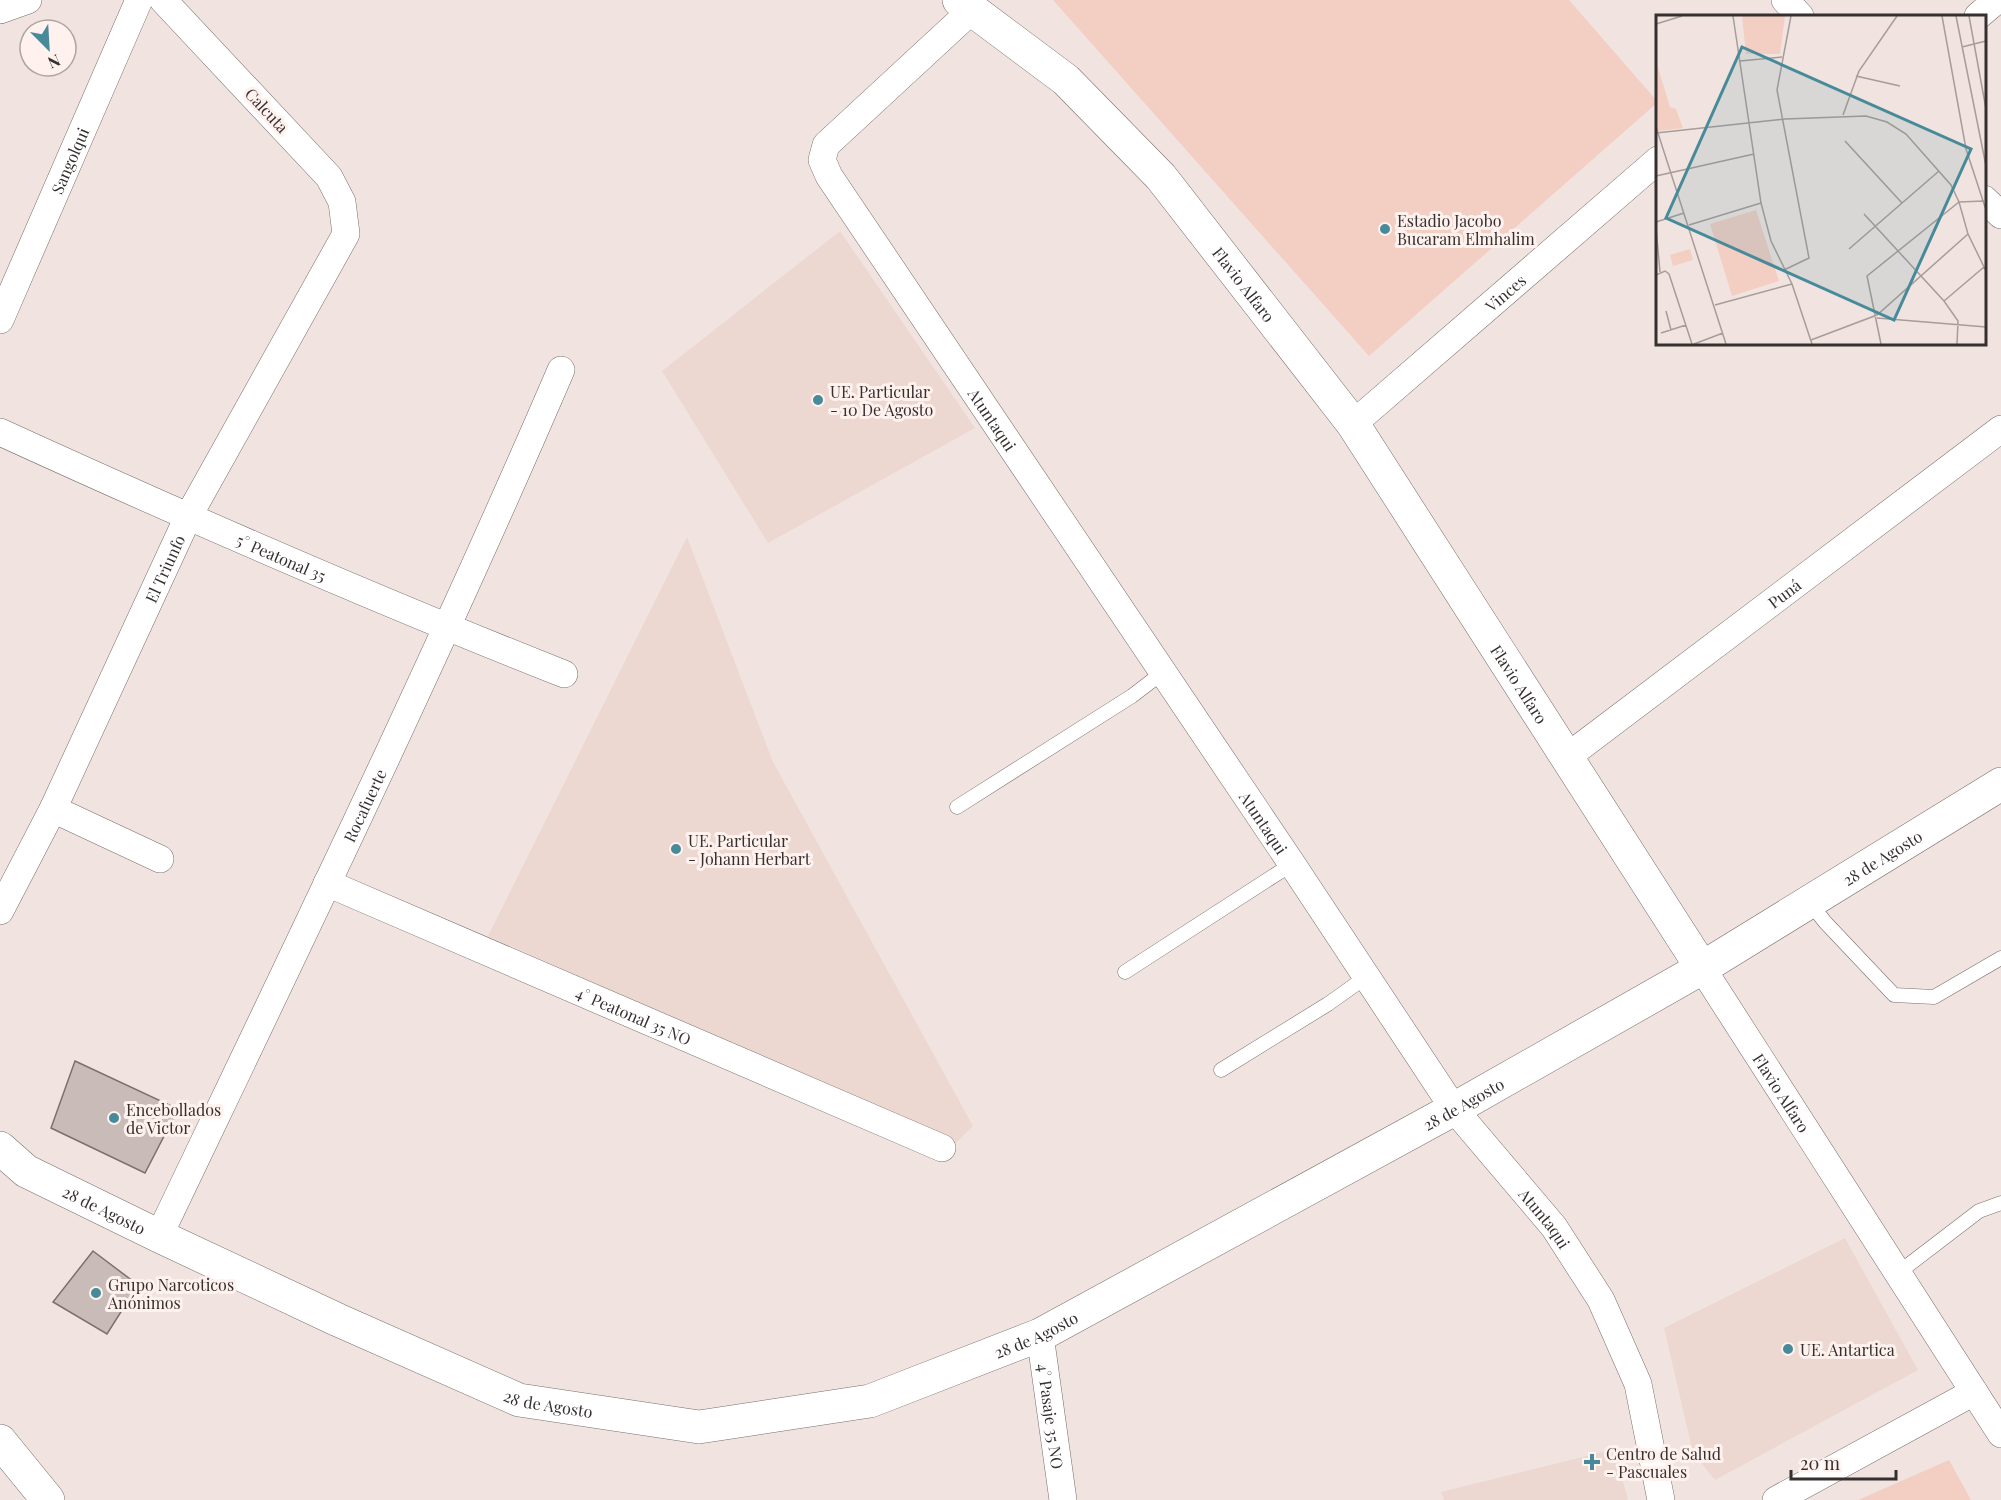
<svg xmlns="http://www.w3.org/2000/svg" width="2001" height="1500" viewBox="0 0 2001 1500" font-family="'Playfair Display',serif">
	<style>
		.built { fill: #ecd7d1 }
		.green { fill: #f3cec3 }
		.building { fill: #c8bbb8; stroke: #7c706d; stroke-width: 1.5 }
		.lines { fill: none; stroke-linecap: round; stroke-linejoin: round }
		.service-casing { stroke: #796e6b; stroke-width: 15 }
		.minor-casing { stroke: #796e6b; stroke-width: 28 }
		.tertiary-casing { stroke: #796e6b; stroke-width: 34 }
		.trunk-casing { stroke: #796e6b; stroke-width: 34 }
		.service { stroke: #fff; stroke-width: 14 }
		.minor { stroke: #fff; stroke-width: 27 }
		.tertiary { stroke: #fff; stroke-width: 33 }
		.trunk { stroke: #fff; stroke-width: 33 }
		.poi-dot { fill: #478a9a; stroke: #fff1ed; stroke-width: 2 }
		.labels { text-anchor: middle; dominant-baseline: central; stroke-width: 6; stroke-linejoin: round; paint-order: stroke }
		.street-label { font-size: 16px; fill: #35302f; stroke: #fff1ed }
		.poi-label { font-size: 16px; fill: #35302f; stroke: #fff1ed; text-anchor: start }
		.inset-road { fill: none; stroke: #a69c99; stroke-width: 1.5 }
		.view { fill: #478a9a; fill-opacity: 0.15; stroke: #478a9a; stroke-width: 3 }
		.inset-edge { fill: none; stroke: #35302f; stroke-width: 3 }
	</style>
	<rect width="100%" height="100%" fill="#f1e4e0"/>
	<g class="built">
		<polygon points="840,231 975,428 768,543 662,371"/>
		<polygon points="687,537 773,762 973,1126 956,1143 488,936"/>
		<polygon points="1845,1238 1918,1370 1715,1480 1693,1453 1664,1328"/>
		<polygon points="1619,1448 1621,1475 1628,1500 1444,1500 1441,1492"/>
	</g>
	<g class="green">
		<polygon points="1053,0 1569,0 1657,101 1657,103 1369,356"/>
		<polygon points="1949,1460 1971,1500 1858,1500"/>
	</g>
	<g class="building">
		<polygon points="75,1061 178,1109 145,1173 51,1128"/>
		<polygon points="93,1251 138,1285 107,1334 53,1302"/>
	</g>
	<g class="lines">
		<g class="service-casing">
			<g id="service">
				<polyline points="957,807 1132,696 1162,673"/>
				<polyline points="1809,902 1825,922 1894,995 1934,997 2001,958"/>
				<polyline points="1125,972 1292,864"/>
				<polyline points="1221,1070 1328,1004 1366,977"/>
				<polyline points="1898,1273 1979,1211 2001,1203"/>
			</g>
		</g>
		<g class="minor-casing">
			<g id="minor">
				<polyline points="1785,0 1800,16"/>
				<polyline points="0,10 28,0"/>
				<path id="s1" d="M972 10 826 145 822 160 829 176 1292 864 1454 1109 1554 1227 1601 1300 1638 1384 1661 1500"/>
				<polyline points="1978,16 1997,0"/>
				<polyline points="1984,199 2001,215"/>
				<path id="s2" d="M0 320 139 0"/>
				<path id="s3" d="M1353 424 1658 160"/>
				<path id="s4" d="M0 432C186 517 374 599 564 674"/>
				<path id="s5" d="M1567 757 2001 429"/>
				<polyline points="53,809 160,859"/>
				<path id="s6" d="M327 883 942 1148"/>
				<path id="s7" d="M0 911 53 809 188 517 346 234 342 202 329 177 163 0"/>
				<path id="s8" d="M1702 968 2001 1434"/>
				<path id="s9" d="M159 1236C296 949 435 663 561 370"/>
				<path id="s10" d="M1040 1335 1063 1500"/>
				<polyline points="1776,1500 1974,1392"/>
			</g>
		</g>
		<g class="tertiary-casing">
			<g id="tertiary">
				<path id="s11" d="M959 0 1066 80 1161 177 1353 424 1702 968"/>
				<path id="s12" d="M0 1148 26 1171 159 1236 338 1320 519 1400 699 1427 870 1401 1040 1335 1454 1109 1702 968 2001 784"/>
			</g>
		</g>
		<g class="trunk-casing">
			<polyline id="trunk" points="0,1441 48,1500"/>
		</g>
		<use href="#service" class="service"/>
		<use href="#minor" class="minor"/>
		<use href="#tertiary" class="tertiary"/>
		<use href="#trunk" class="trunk"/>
	</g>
	<g class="poi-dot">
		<circle cx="1385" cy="229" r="6"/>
		<circle cx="818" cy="400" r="6"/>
		<circle cx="676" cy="849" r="6"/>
		<circle cx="114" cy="1118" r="6"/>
		<circle cx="96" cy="1293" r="6"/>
		<circle cx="1788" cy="1349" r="6"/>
		<path d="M1589 1453h6v6h6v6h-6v6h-6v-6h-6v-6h6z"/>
	</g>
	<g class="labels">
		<g class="street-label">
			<text transform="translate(267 110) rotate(47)">Calcuta</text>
			<text stroke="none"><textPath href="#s2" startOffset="174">Sangolqui</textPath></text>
			<text stroke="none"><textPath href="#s11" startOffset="405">Flavio Alfaro</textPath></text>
			<text stroke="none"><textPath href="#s3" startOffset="201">Vinces</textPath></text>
			<text stroke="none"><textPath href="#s1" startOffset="525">Atuntaqui</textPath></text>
			<text stroke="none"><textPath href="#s4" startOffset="308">5° Peatonal 35</textPath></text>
			<text stroke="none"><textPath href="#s7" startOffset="380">El Triunfo</textPath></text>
			<text stroke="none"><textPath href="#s5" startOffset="272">Puná</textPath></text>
			<text stroke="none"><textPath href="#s11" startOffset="891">Flavio Alfaro</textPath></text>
			<text stroke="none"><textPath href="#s9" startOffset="477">Rocafuerte</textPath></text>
			<text stroke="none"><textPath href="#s1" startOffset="1011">Atuntaqui</textPath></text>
			<text stroke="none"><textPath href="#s12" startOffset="2084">28 de Agosto</textPath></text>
			<text stroke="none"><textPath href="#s6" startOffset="334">4° Peatonal 35 NO</textPath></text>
			<text stroke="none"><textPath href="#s8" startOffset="148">Flavio Alfaro</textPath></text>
			<text stroke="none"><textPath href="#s12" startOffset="1598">28 de Agosto</textPath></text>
			<text stroke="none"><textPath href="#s12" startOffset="122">28 de Agosto</textPath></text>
			<text stroke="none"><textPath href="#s1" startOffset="1497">Atuntaqui</textPath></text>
			<text stroke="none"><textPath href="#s12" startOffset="1112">28 de Agosto</textPath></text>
			<text stroke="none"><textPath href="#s12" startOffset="608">28 de Agosto</textPath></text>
			<text stroke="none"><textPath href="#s10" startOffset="82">4° Pasaje 35 NO</textPath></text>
		</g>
		<g class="poi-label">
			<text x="1397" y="220">Estadio Jacobo<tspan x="1397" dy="18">Bucaram Elmhalim</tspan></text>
			<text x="830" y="391">UE. Particular<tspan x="830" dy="18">- 10 De Agosto</tspan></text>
			<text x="688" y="840">UE. Particular<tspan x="688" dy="18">- Johann Herbart</tspan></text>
			<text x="126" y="1109">Encebollados<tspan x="126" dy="18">de Victor</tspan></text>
			<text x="108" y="1284">Grupo Narcoticos<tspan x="108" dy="18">Anónimos</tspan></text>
			<text x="1800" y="1349">UE. Antartica</text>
			<text x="1606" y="1453">Centro de Salud<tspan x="1606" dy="18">- Pascuales</tspan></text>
		</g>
	</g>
	<g transform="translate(1656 15)">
		<rect width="330" height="330" fill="#f1e4e0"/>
		<path d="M86 1H129L124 39H90ZM0 46 14 92 20 94 27 113 2 116ZM100 195 123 266 76 281 54 209ZM34 234 37 245 17 251 14 240Z" fill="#f3cec3"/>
		<path class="inset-road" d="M77 1 105 188 115 226 136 269 156 329M286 1 310 134 330 195M300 1 330 151M313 1 330 94M0 9 26 1M306 32 330 26M84 46 126 42M200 61 244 71M187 100 203 56 241 1M0 112 70 329M0 118 129 104 210 101 231 107 250 119 295 170 303 187 328 186M189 126 246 188M0 161 98 139M208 199 288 286 302 306 301 329M0 207 28 198M33 210 105 188M0 213 4 257M193 234 283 156M128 255 153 243 121 75 135 1M0 260 9 256 13 259 36 329M288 286 328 252M59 290 136 269M10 296 15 315M221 303 330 312M5 318 30 310M155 325 221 300 312 219M38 329 67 318M225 329 211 261 303 187 312 219 330 256"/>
		<path class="view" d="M86 32 315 134 238 305 10 203Z"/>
		<rect width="330" height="330" class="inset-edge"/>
	</g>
	<g transform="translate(48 48) rotate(156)"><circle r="28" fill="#fff1ed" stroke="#aea4a1" stroke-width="1.5"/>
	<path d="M0-4.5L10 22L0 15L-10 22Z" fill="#478a9a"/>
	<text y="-9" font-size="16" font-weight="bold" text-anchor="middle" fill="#35302f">N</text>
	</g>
	<path d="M1791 1470v9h105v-9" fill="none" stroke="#35302f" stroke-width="3"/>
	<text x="1800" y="1470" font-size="18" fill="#35302f" stroke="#fff1ed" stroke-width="4.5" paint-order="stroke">20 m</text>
</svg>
